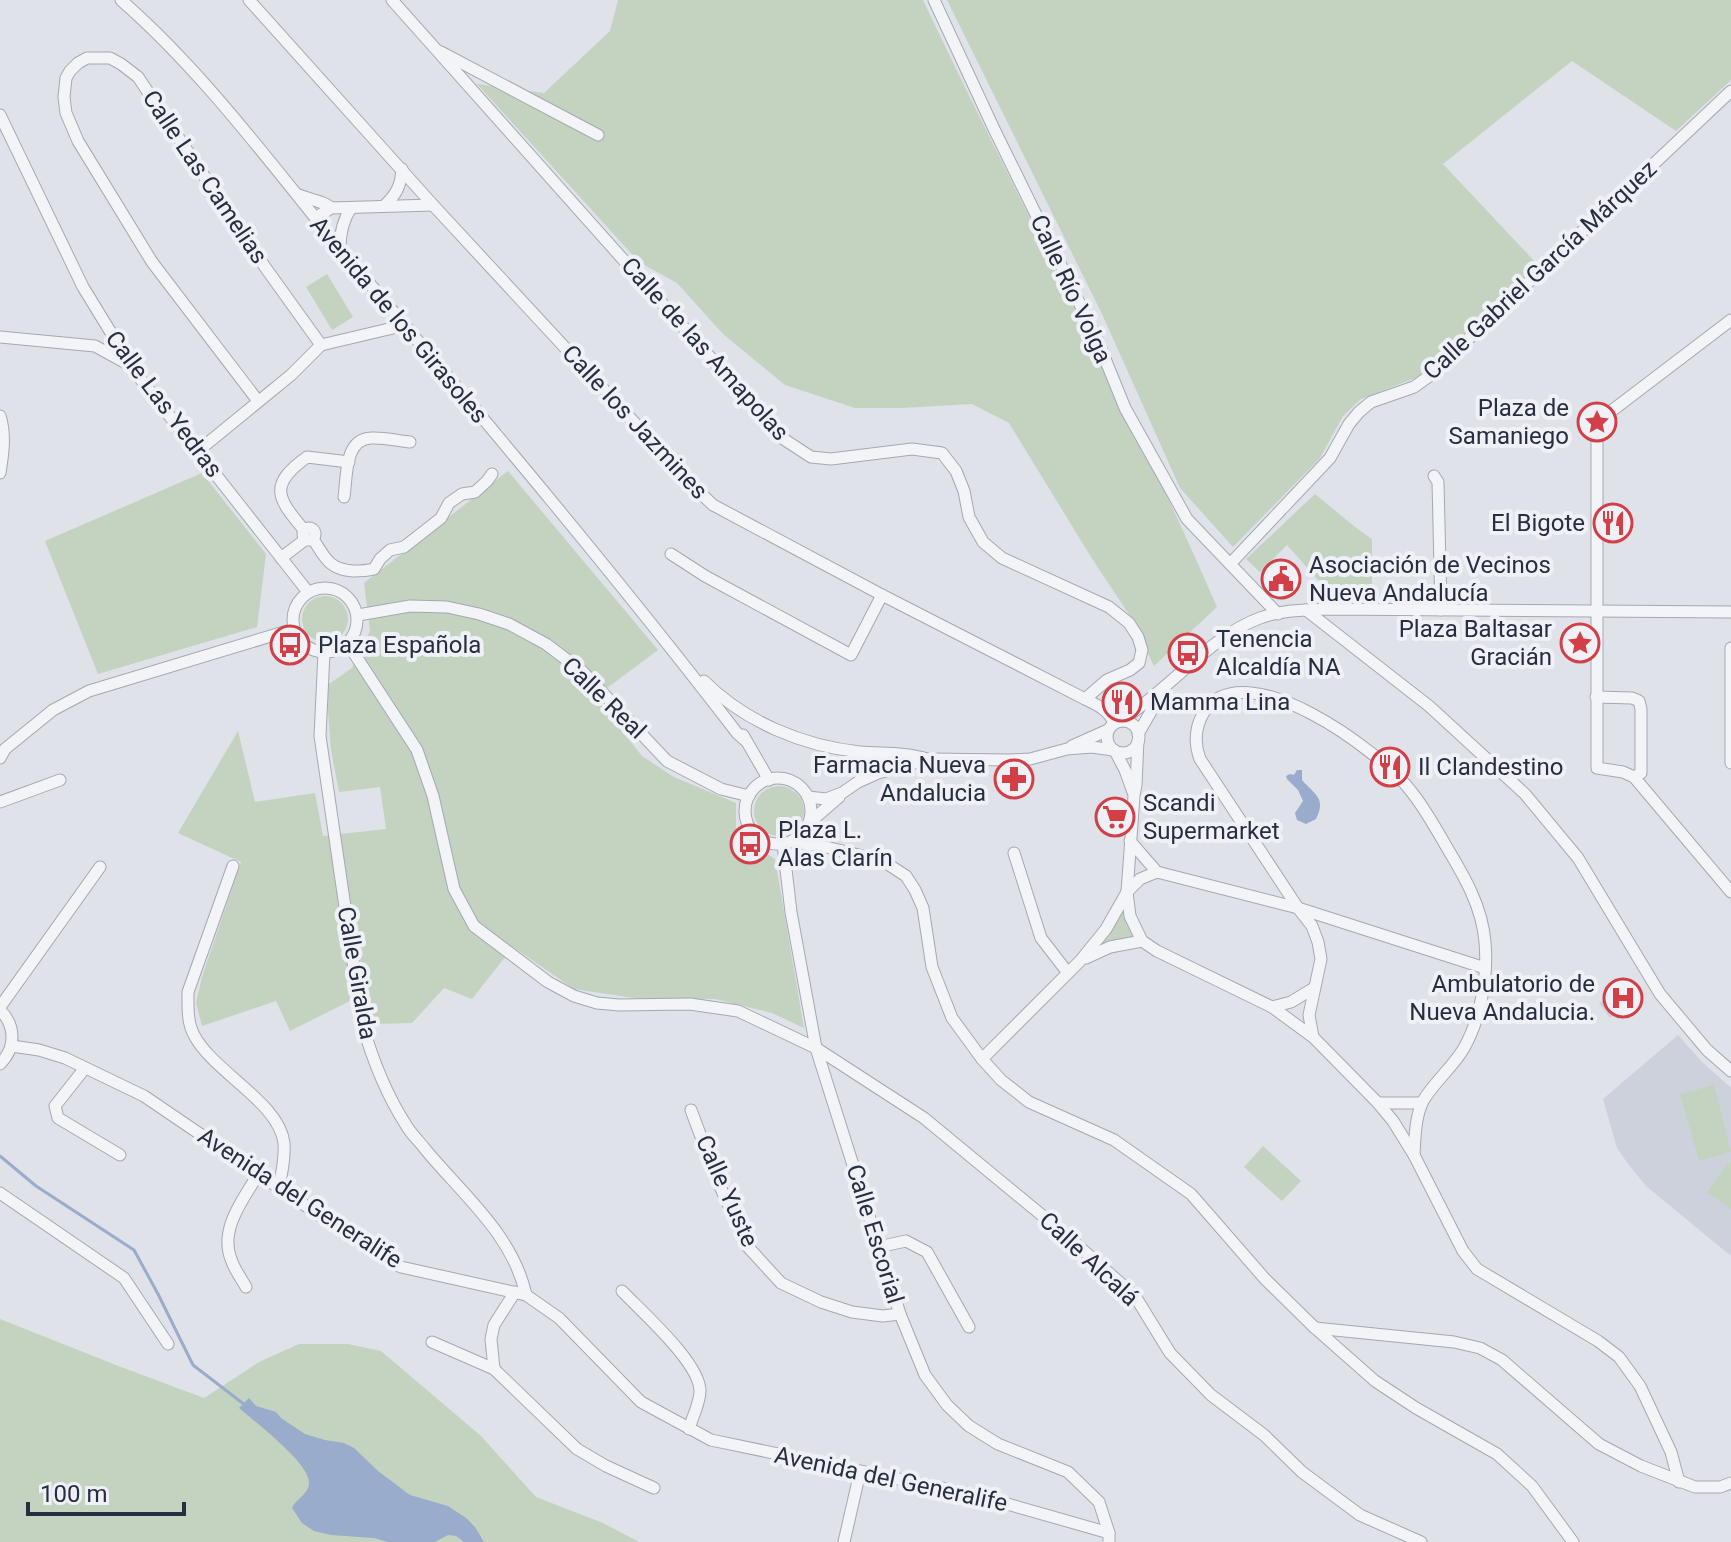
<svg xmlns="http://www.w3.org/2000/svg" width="1731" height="1542" viewBox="0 0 1731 1542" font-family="Roboto,sans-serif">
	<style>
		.built { fill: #cdd1db }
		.green { fill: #c3d3c0 }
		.water { fill: #99accb }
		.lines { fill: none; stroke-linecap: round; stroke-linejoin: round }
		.stream { stroke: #99accb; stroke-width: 3 }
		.minor-casing { stroke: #a4a8b3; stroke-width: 13 }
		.minor { stroke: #f2f4f7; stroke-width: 11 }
		.labels { text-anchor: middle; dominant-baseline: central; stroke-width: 8; stroke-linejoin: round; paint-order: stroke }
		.street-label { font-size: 24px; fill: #272e41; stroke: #eff1f7 }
		.poi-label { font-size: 24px; fill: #272e41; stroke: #eff1f7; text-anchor: start }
	</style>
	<rect width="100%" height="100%" fill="#dfe2e9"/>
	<g class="built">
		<polygon points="1633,980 1643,996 1626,1007 1622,1001 1619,1003 1623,1009 1610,1018 1599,1003"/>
		<polygon points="1678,1035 1701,1061 1731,1088 1731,1256 1646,1186 1626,1161 1617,1148 1603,1099"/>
	</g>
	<g class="green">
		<path d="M618 0H923C1019 204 1128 401 1217 607L1154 666 1130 616 1091 557 1009 423 972 404 901 408H855L785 385 723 334 677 283 639 262 477 84 544 93 610 31Z"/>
		<polygon points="947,0 1731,0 1731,80 1676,131 1572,61 1443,164 1538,265 1418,377 1361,399 1343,416 1320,458 1233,547 1180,488 1102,314"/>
		<polygon points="327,274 353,317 332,330 306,287"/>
		<polygon points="508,471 658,650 595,697 642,756 674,777 736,803 736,834 775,859 804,1028 772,1013 715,999 634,998 574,989 513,947 472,999 444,988 412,1023 373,1024 364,994 290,1031 276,1001 202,1026 196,1003 202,977 241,862 178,833 238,731 255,802 315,793 323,836 386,829 380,787 339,792 331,750 326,686 352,668 370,631 364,583"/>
		<polygon points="202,473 266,554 257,627 98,674 45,541"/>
		<polygon points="1315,494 1355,527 1372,539 1372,602 1335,599 1287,545 1260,572 1246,559"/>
		<circle cx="325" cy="619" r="23"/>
		<circle cx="779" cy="811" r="25"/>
		<polygon points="1125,904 1134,935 1132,938 1098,947 1114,927"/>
		<polygon points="1714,1085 1731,1152 1699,1161 1680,1094"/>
		<polygon points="1263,1146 1301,1181 1282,1201 1244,1167"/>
		<polygon points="1731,1160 1731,1209 1707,1192"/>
		<polygon points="0,1319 121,1367 204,1398 259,1362 299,1344 348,1344 381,1351 481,1436 536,1497 603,1523 639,1542 0,1542"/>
	</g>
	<g class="water">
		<path d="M1297 770H1302V780C1314 794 1327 798 1316 819L1306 824 1297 820 1295 813 1303 801 1298 790 1287 779 1286 776 1290 774 1294 775Z"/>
		<path d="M249 1398 256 1406 276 1412 281 1418 305 1434 325 1440 344 1443 354 1448 378 1471 410 1495 448 1506 466 1518 475 1527 484 1542H464L456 1536 448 1535 435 1542H388L374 1538 331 1535 314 1531 302 1523 292 1508C296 1499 309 1494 309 1483 310 1463 254 1421 239 1408Z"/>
	</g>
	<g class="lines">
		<polyline class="stream" points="0,1156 36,1186 134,1250 158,1294 193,1365 245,1405"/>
		<g class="minor-casing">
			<g id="minor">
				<path d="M121 0C209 77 278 174 353 264 483 418 614 573 737 733L745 740"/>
				<path d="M249 0 433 205 694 487 713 505 882 595 1085 699C1097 705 1109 710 1114 723"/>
				<polyline points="392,0 782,438 811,457 831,459 912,449 942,453 956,471 964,491 969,517 983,542 1002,558 1109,607 1129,623 1138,637 1142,650 1139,663 1130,670 1107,680 1085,699"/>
				<polyline points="934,0 994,129 1097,339 1125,408 1187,519 1230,564"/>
				<polyline points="441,52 598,135"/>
				<polyline points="0,115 83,287 135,372 308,592"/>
				<path d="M299 195C308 199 326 202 331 208"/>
				<path d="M384 206C396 195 401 186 402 169"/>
				<polyline points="318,222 320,215 331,208 433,205"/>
				<path d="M340 248C340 234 343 220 351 208"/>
				<polyline points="1731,320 1597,422 1597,768 1623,772 1634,777 1731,892"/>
				<polyline points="0,337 95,346 126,363"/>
				<polyline points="258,401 152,262 78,141 66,113 64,97 66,78 70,71 78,63 87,58 110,58 121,64 138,77 265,267 321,345"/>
				<path d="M0 416C6 435 3 454 0 473"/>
				<polyline points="198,451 291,375 321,345 393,328 403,323"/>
				<polyline points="1434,476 1438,482 1441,610"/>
				<path d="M344 497C347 477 344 439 371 438 384 437 398 441 410 442"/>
				<circle cx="309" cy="534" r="6"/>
				<path d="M304 530C277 498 268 485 307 457L349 462"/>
				<path d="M313 539C325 557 328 569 353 571 361 571 366 571 374 569L380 559 390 550 404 547 441 518 449 503 462 494 475 492 487 481 492 474"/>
				<polyline points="671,554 705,576 851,655 882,595"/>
				<polyline points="281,558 306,539"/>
				<circle cx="325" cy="620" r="32"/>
				<polyline points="1306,610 1429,706 1525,794 1578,858 1660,994 1707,1050 1731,1071"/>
				<polyline points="1278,614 1230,564 1330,458 1349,424 1359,412 1371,402 1414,387 1428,377 1731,91"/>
				<polyline points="358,615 410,606 447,607 479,614 509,624 546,644 583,672 667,761 721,789 749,796"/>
				<polyline points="348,644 417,750 433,796 454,889 474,926 548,982 574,996 597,1003 619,1005 690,1004 738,1011 816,1048 924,1118 1067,1236 1135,1296 1170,1353 1211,1395 1264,1435 1302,1472 1360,1515 1421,1542"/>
				<polyline points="1731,648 1731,763"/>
				<path d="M324 653 320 736 362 1023C372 1058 386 1094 406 1125 411 1134 419 1141 425 1149 463 1195 513 1235 526 1295"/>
				<path d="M704 681C745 722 803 746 860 752 882 754 905 752 927 759"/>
				<polyline points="1596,697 1632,698 1639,701 1641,709 1641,773 1634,777"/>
				<path d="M1120 721C1167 692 1210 636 1260 618 1281 610 1305 610 1328 609L1731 612"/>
				<circle cx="1123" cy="737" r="16"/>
				<polyline points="1138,734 1161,694"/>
				<polyline points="743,735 769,780"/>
				<polyline points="1138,740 1136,785 1134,796 1127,892 1130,916 1142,941"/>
				<polyline points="1072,746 1108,730"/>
				<polyline points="1115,751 1125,770 1133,792"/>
				<polyline points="0,758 5,749 53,710 89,691 294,629"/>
				<circle cx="778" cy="811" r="33"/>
				<polyline points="808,797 826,799 842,793 858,782 878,773 929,759 1010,760 1030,759 1067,749 1092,747 1113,750"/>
				<polyline points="0,802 60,780"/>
				<polyline points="810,822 839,797"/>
				<polyline points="792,841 810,845 818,845 883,861 906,876 915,890 923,908 932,967 952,1018 982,1059 1001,1080 1029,1102 1114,1140 1191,1194 1265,1279 1315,1328 1375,1381 1416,1408 1497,1454 1532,1486 1573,1542"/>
				<polyline points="1130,841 1157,872"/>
				<polyline points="783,844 791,912 816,1048 900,1314 925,1375 947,1405 969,1426 998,1444 1068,1472 1099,1502 1109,1533 1109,1542"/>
				<polyline points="1014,853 1041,938 1068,973"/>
				<path d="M233 866 188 992C188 1006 187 1022 194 1035 213 1072 279 1102 284 1143 285 1157 282 1173 279 1186"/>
				<polyline points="1157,872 1298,908 1485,968"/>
				<polyline points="1142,941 1157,951 1272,1007 1313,1037 1378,1103 1393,1121 1414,1155 1463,1251 1477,1269 1598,1341 1619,1357 1640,1386 1671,1452 1679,1482"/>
				<polyline points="1086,958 1110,947 1142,941"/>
				<polyline points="0,1007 100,867"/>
				<polyline points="1272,1007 1291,1002 1314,988"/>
				<path d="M0 1010C16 1026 16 1048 0 1064"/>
				<path d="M1313 1037 1309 1015 1321 959 1318 942 1312 926 1298 908 1200 759C1194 743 1195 727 1204 712 1244 650 1381 752 1410 790 1424 807 1435 827 1446 846 1464 876 1482 906 1485 942 1488 975 1481 1018 1464 1048 1453 1067 1434 1082 1423 1101 1415 1117 1415 1138 1414 1155"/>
				<polyline points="12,1046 39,1050 65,1058 144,1096 331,1223 401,1267 526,1295 559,1318 641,1402 711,1440 976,1495 1109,1533"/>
				<polyline points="982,1059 1080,961 1106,929 1127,892 1140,879 1157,872"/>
				<polyline points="85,1068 55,1106 58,1118 120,1155"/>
				<polyline points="1378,1103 1422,1103"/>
				<polyline points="691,1110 718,1182 748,1247 781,1283 821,1302 852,1312 883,1316 900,1314"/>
				<polyline points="0,1193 124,1278 168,1344"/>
				<polyline points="878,1247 906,1241 927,1252 969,1327"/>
				<path d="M246 1287C241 1278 234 1269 231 1259 219 1229 244 1198 259 1173"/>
				<path d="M622 1291C642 1312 700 1363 700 1391 700 1403 692 1418 689 1429"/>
				<polyline points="1315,1328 1454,1342 1480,1348 1502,1360 1599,1444 1641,1466 1695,1487 1720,1487 1731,1483"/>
				<polyline points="432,1342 494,1369 577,1449 606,1466 654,1488"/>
				<polyline points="494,1369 491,1339 494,1325 515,1292"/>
				<polyline points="844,1542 860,1472"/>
			</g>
		</g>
		<use href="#minor" class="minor"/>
	</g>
	<defs>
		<g id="sight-ring" transform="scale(2)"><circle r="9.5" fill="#eff1f7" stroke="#d33f47" stroke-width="1.5"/><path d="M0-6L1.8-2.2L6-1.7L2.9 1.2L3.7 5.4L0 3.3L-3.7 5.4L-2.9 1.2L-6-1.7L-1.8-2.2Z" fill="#d33f47"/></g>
		<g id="restaurant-ring" transform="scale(2)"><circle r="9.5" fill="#eff1f7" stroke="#d33f47" stroke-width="1.5"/><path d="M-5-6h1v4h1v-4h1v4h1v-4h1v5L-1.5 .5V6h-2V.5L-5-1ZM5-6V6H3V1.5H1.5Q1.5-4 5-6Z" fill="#d33f47"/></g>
		<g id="civic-ring" transform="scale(2)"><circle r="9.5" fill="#eff1f7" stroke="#d33f47" stroke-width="1.5"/><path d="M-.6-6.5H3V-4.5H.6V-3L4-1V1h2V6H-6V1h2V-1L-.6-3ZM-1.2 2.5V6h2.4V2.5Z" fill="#d33f47"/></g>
		<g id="bus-ring" transform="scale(2)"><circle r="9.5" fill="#eff1f7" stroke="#d33f47" stroke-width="1.5"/><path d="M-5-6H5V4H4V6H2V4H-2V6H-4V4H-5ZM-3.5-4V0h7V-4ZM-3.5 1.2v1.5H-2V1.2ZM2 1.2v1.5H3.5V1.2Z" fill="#d33f47"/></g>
		<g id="pharmacy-ring" transform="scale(2)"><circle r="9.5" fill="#eff1f7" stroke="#d33f47" stroke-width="1.5"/><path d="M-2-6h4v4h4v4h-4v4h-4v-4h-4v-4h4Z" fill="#d33f47"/></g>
		<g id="supermarket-ring" transform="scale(2)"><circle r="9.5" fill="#eff1f7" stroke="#d33f47" stroke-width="1.5"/><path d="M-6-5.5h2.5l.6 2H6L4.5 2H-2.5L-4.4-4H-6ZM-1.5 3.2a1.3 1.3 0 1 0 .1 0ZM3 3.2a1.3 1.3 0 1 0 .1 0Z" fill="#d33f47"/></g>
		<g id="hospital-ring" transform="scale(2)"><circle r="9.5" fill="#eff1f7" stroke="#d33f47" stroke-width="1.5"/><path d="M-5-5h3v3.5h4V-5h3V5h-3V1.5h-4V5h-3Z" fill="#d33f47"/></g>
	</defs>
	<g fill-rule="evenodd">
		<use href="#sight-ring" x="1597" y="422"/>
		<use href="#restaurant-ring" x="1613" y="523"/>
		<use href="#civic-ring" x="1281" y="579"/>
		<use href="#sight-ring" x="1580" y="643"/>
		<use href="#bus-ring" x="290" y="645"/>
		<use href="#bus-ring" x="1188" y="653"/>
		<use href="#restaurant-ring" x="1122" y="702"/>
		<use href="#restaurant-ring" x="1390" y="767"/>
		<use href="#pharmacy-ring" x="1014" y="779"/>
		<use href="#supermarket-ring" x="1115" y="817"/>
		<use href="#bus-ring" x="750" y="844"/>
		<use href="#hospital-ring" x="1623" y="998"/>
	</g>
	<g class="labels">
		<g class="street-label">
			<text transform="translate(205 177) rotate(56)">Calle Las Camelias</text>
			<text transform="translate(1540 270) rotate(-43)">Calle Gabriel García Márquez</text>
			<text transform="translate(1071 289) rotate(65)">Calle Río Volga</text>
			<text transform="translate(399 320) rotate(50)">Avenida de los Girasoles</text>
			<text transform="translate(705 349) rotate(48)">Calle de las Amapolas</text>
			<text transform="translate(164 404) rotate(53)">Calle Las Yedras</text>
			<text transform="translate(635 422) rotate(47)">Calle los Jazmines</text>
			<text transform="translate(604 698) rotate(44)">Calle Real</text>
			<text transform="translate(357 973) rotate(80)">Calle Giralda</text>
			<text transform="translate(727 1191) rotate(66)">Calle Yuste</text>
			<text transform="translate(300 1198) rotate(33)">Avenida del Generalife</text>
			<text transform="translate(875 1234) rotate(73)">Calle Escorial</text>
			<text transform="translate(1089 1259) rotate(43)">Calle Alcalá</text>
			<text transform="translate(891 1479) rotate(12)">Avenida del Generalife</text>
		</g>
		<g class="poi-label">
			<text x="1569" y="408" text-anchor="end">Plaza de<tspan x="1569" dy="28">Samaniego</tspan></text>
			<text x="1585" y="523" text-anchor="end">El Bigote</text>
			<text x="1309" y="565">Asociación de Vecinos<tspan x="1309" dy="28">Nueva Andalucía</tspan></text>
			<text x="1552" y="629" text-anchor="end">Plaza Baltasar<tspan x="1552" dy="28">Gracián</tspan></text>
			<text x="1216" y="639">Tenencia<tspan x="1216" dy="28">Alcaldía NA</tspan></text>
			<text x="318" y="645">Plaza Española</text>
			<text x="1150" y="702">Mamma Lina</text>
			<text x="986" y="765" text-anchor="end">Farmacia Nueva<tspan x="986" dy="28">Andalucia</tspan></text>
			<text x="1418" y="767">Il Clandestino</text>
			<text x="1143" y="803">Scandi<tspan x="1143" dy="28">Supermarket</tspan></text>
			<text x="778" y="830">Plaza L.<tspan x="778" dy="28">Alas Clarín</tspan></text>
			<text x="1595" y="984" text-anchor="end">Ambulatorio de<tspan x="1595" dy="28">Nueva Andalucia.</tspan></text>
		</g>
	</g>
	<path d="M28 1502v12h156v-12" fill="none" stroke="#272e41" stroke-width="4"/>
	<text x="40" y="1502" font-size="24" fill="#272e41" stroke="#eff1f7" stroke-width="6" paint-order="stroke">100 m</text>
</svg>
